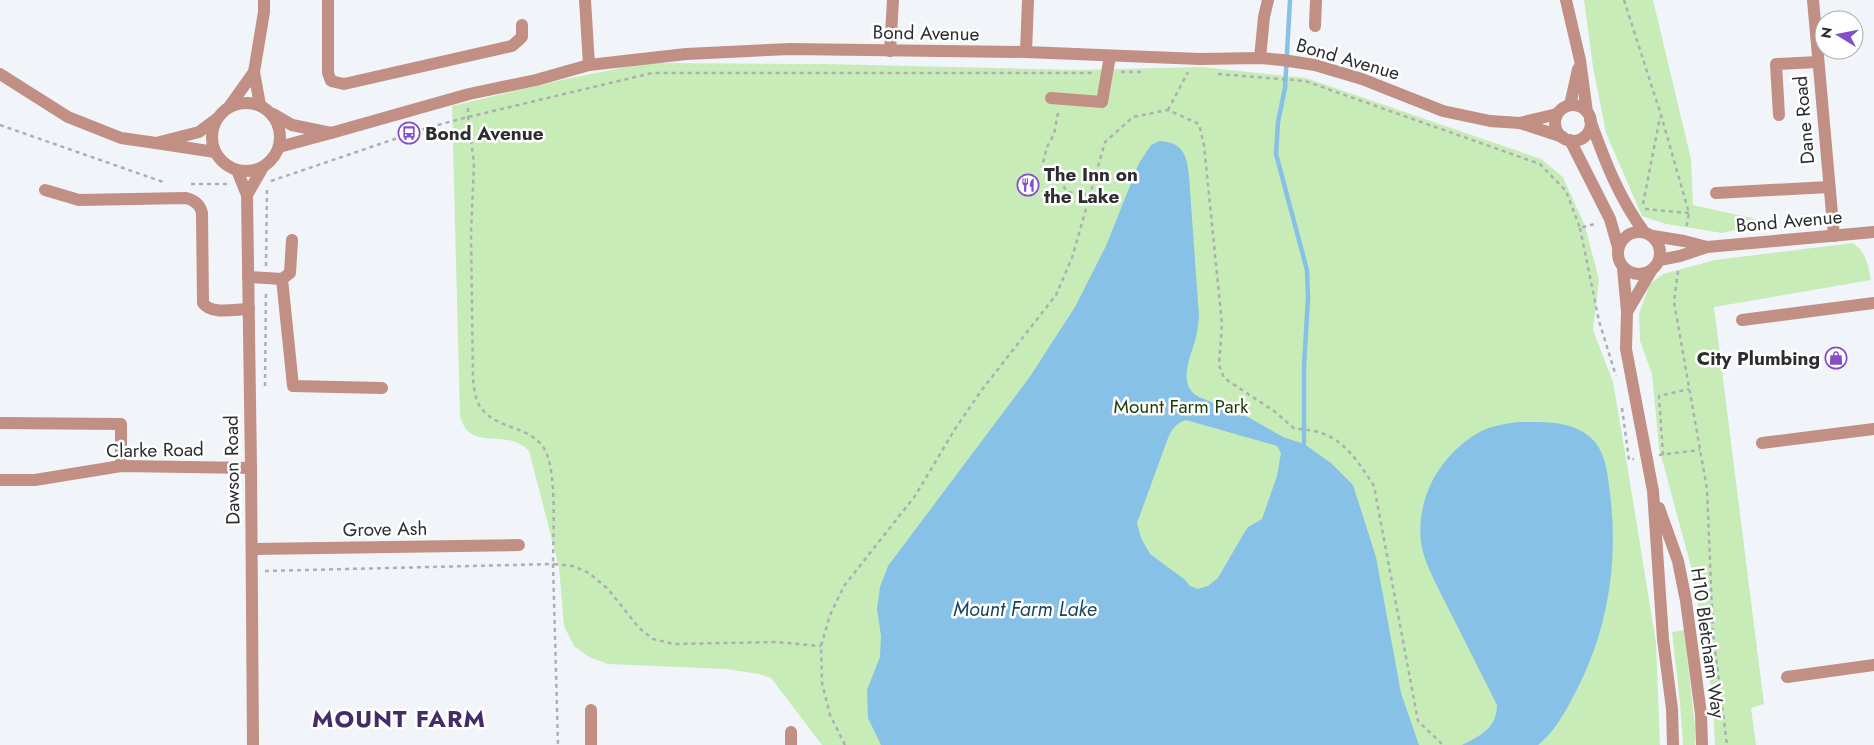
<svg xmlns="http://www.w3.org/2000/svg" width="1874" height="745" viewBox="0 0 1874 745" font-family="Jost,sans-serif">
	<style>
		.green { fill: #c7ecb8 }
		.water { fill: #88c1e7; fill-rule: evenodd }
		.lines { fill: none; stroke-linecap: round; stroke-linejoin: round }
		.stream { stroke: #88c1e7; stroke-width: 4.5 }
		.path { stroke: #acafb3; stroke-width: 2.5; stroke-dasharray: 4 4; stroke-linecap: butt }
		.minor { stroke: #c18f84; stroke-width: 12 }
		.labels { text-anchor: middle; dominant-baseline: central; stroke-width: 5; stroke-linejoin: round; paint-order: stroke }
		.street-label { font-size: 19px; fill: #2c2d2f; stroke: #fff }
		.poi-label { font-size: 19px; font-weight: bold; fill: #2c2d2f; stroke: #fff; text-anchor: start }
		.park-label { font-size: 19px; fill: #1b3d08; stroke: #fff }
		.water-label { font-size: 20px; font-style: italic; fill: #1a4661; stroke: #fff }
		.district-label { font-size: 24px; font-weight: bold; letter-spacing: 1px; fill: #442c67; stroke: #fff }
	</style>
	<rect width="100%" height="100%" fill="#f1f5fa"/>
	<g class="green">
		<polygon points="1584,0 1653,0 1691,159 1693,205 1770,222 1722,233 1666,224 1642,216 1606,133 1593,67"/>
		<path d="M646 63 825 64 1078 70 1202 67 1306 78 1541 159 1563 177 1585 226 1599 280 1593 330 1613 382 1628 470 1656 643 1660 745H822L771 678 759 674 725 669 608 664 589 657 574 646 564 626 559 567 529 451C505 426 470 454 460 416L452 106 566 79Z"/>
		<path d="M1853 243C1866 252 1868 264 1871 280L1714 307 1764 704 1751 708 1756 745H1715L1713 701 1693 574 1659 448 1652 374 1640 341 1639 313 1650 284 1663 274 1715 260Z"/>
		<polygon points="1684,630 1695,725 1695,745 1683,745 1680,703 1672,632"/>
	</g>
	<g class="water">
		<path d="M1159 141C1183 142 1187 155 1189 176L1199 317C1198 323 1198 330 1196 337 1191 357 1176 385 1199 397L1248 417 1283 437 1304 444 1331 463 1353 485 1376 557 1401 693 1419 745H881L868 718 867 690 880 657 881 636 877 609 880 587 888 566 1029 378 1075 307 1106 246 1139 163 1151 145ZM1186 420 1277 446 1281 453 1277 476 1262 519 1248 527 1244 533 1218 578 1208 586 1198 589 1190 586 1184 579 1150 554 1141 538 1137 523 1168 438C1172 429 1176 423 1186 420Z"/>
		<path d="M1518 422C1544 422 1574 420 1593 440 1606 453 1608 476 1610 493 1619 565 1607 636 1572 699 1563 716 1553 733 1538 745H1462C1480 736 1497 728 1497 705L1435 582C1429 569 1423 556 1421 542 1416 498 1440 455 1478 433 1490 426 1504 424 1518 422Z"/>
	</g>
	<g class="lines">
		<polyline class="stream" points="1290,0 1285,88 1278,122 1276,154 1307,270 1308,298 1304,366 1304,444"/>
		<g class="path">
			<polyline points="1624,0 1661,115 1689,213 1686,229"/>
			<polyline points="1121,72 1145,72"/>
			<polyline points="1218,74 1305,81 1540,164 1566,191 1580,228 1598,223"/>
			<path d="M468 108V117L474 163 471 234 473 379C474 388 475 400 481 408 498 431 533 425 546 452 557 476 553 536 553 564L573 566 589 573 608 589 639 628 653 639 674 644 776 642 821 646"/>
			<polyline points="1168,110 1188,72"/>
			<polyline points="1058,113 1054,134 1047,147 1042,167 1054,170 1067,192 1090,195"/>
			<polyline points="0,125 166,183"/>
			<polyline points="271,181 430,127 468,117 652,73 1093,73"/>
			<polyline points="191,184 228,184"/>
			<polyline points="1643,204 1660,117"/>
			<polyline points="1645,209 1689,213"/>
			<polyline points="1580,228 1599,321 1616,376"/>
			<polyline points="266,266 267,189"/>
			<polyline points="1678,271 1674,302 1707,489 1713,634 1727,745"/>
			<polyline points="265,386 266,292"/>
			<polyline points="1622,408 1629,460 1634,459"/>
			<polyline points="1659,455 1700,450"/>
			<polyline points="1663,455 1659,396 1689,389"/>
			<polyline points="265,571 553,564 558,745"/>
			<path d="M845 745 830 715 822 683 821 646 830 615 844 586 915 496 955 429 981 391 1056 295 1072 258 1105 142 1133 117 1168 110 1199 124 1204 145 1222 324 1219 365 1224 378 1274 411 1295 429C1338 429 1353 454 1374 486L1418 721 1443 745"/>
		</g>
		<g class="minor">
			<polyline points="328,0 328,73 331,81 344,84 512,46 522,37 522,25"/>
			<polyline points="585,0 589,65"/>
			<polyline points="1566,0 1580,60 1587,112"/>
			<polyline points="1813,0 1834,236"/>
			<polyline points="1315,26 1316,0"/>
			<polyline points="890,51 893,0"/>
			<polyline points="1026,52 1028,0"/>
			<polyline points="1260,58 1264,17 1268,0"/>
			<polyline points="254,72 264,12 264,0"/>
			<polyline points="0,74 68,117 121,138 156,143"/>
			<polyline points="1051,98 1102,102 1110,56"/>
			<circle cx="246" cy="137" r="34"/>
			<polyline points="1570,105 1578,69"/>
			<circle cx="1573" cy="123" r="18"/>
			<polyline points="229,107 254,72 260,105"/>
			<polyline points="273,114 292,125 331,133 279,147"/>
			<polyline points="1779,115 1776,64 1818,62"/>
			<path d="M1590 120C1605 161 1618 196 1644 232"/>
			<polyline points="1520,123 1557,114"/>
			<polyline points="331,133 469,94 536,80 589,65 686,54 790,49 1026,52 1200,59 1260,58 1282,60 1315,65 1362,79 1443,111 1490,121 1520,123 1563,137"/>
			<polyline points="1570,140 1610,219 1618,247"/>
			<polyline points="215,152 156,143 199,132 215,120"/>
			<polyline points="237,170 247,195 263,167"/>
			<path d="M45 190 79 200 186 198C194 200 200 204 202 213L203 303C211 315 235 309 249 309"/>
			<polyline points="1716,193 1829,187"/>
			<polyline points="247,195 251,468 253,745"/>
			<circle cx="1639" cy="253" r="21"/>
			<polyline points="1653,236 1684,241 1707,247 1680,256 1659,260"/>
			<polyline points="1707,247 1874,232"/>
			<polyline points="1623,268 1627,312 1626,349 1653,491 1663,639 1672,709 1673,745"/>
			<polyline points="248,277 282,279 290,273 292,240"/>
			<polyline points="282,279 293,386 382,388"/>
			<polyline points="1627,312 1651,271"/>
			<polyline points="1742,320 1874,303"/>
			<polyline points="0,423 121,424 121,466"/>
			<polyline points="1762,443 1874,429"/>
			<polyline points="0,480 35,480 121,466 251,468"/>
			<polyline points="1659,508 1678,561 1686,601 1701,714 1702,745"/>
			<polyline points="252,549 519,545"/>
			<polyline points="1787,677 1874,665"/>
			<polyline points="591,710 591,745"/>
			<polyline points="791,732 791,745"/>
		</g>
	</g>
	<defs>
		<g id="bus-ring" transform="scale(1.125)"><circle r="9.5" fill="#fff" stroke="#824fc7" stroke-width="1.5"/><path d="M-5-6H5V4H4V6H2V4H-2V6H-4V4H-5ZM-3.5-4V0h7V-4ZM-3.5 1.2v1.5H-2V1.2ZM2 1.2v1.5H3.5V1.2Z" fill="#824fc7"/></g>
		<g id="restaurant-ring" transform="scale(1.125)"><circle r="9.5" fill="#fff" stroke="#824fc7" stroke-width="1.5"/><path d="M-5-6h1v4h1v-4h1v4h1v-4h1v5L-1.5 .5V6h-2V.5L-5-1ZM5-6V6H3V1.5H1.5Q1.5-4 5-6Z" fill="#824fc7"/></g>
		<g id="shop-ring" transform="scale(1.125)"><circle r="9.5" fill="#fff" stroke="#824fc7" stroke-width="1.5"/><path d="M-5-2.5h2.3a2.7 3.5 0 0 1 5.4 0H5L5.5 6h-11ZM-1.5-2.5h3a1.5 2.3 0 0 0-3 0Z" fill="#824fc7"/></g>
	</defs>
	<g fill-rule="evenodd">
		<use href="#bus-ring" x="409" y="133"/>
		<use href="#restaurant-ring" x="1028" y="185"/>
		<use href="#shop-ring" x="1836" y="358"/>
	</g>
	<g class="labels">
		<g class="street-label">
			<text transform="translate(926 33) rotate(1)">Bond Avenue</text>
			<text transform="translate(1348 59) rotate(16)">Bond Avenue</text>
			<text transform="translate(1804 120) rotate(-95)">Dane Road</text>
			<text transform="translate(1789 221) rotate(-5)">Bond Avenue</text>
			<text transform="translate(155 450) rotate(-1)">Clarke Road</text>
			<text transform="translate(232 470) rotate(-91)">Dawson Road</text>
			<text transform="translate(385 529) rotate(-1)">Grove Ash</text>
			<text transform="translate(1708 643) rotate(82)">H10 Bletcham Way</text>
		</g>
		<g class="poi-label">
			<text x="425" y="133">Bond Avenue</text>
			<text x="1044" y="174">The Inn on<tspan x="1044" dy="22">the Lake</tspan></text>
			<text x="1820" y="358" text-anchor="end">City Plumbing</text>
		</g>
		<g class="park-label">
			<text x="1181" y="406">Mount Farm Park</text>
		</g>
		<g class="water-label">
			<text x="1025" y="609">Mount Farm Lake</text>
		</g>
		<g class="district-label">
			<text x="399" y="718">MOUNT FARM</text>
		</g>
	</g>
	<g transform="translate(1839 35) rotate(280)"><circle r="24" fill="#ffffff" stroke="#ababac"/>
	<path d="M0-4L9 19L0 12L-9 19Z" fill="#824fc7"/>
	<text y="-8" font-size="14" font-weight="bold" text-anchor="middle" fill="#2c2d2f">N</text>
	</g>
</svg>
